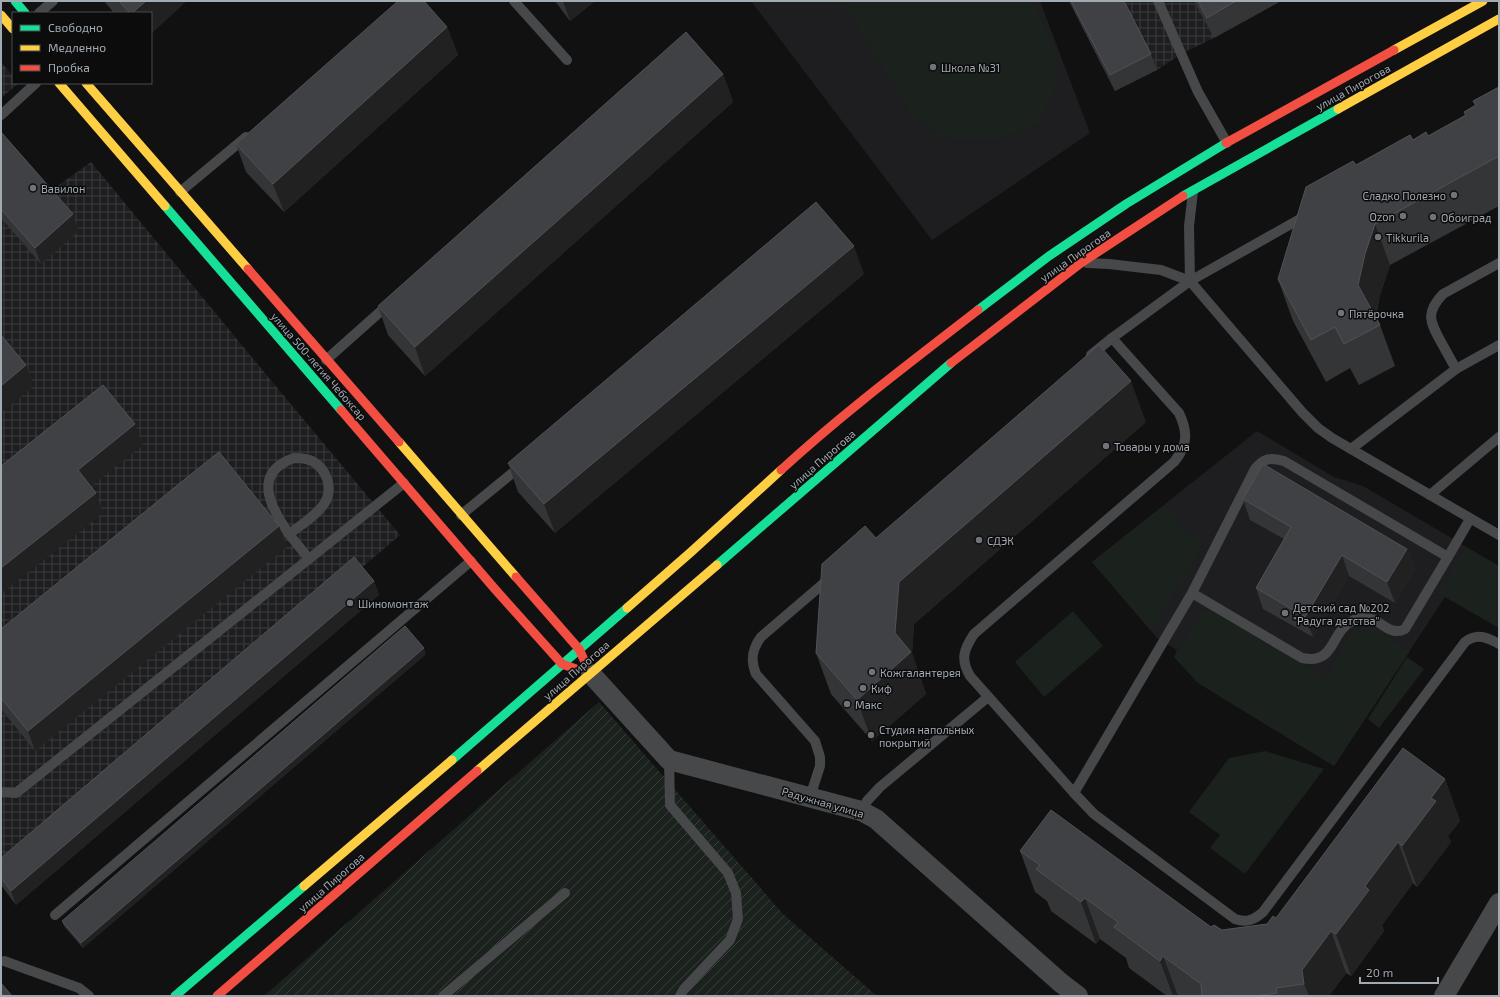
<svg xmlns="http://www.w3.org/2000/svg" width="1500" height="997" viewBox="0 0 1500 997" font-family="'Exo 2',sans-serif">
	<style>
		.built { fill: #1e1e20 }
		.industrial { fill: url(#industrial-grid) }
		.park { fill: #1b211c }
		.garden { fill: url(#garden-furrows) }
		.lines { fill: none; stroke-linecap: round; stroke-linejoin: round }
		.lane { stroke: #46484a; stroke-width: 10 }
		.street { stroke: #46484a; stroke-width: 20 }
		.fast { stroke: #16e098; stroke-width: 9 }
		.slow { stroke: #ffcf43; stroke-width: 9 }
		.jam { stroke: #f24e42; stroke-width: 9 }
		.wall { fill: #343536 }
		.shaded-wall { fill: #212122 }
		.building { fill: #404144; stroke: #4f5255 }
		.poi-dot { fill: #6f747a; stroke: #0c0c0d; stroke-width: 1.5 }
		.labels { text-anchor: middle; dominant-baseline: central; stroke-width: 3; stroke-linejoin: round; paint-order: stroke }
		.poi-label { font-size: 11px; fill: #a2aab2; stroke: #0c0c0d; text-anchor: start }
		.street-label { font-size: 11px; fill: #a2aab2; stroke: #0c0c0d }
	</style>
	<defs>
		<pattern id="industrial-grid" width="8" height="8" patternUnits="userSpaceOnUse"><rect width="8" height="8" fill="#1e1e20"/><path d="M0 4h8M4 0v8" fill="none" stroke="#3c3c3e"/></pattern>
		<pattern id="garden-furrows" width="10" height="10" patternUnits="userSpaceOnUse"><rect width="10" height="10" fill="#1b211c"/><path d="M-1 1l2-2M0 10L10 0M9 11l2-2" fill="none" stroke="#393f3b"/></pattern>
	</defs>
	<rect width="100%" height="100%" fill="#111112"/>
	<g class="built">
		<polygon points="751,1 1040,1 1090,133 932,240"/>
		<polygon points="1257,431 1334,477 1363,486 1499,566 1499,628 1445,597 1334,766 1198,683 1174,657 1177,650 1158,639 1092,562"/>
	</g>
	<g class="industrial">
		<polygon points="1069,1 1281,1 1214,38 1181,54 1157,70 1115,91"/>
		<polygon points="1,62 13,76 13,83 19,83 1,98"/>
		<polygon points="1,138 49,192 91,162 269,378 400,535 1,875"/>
	</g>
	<g class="park">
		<polygon points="842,1 1033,1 1057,51 1056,87 1040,123 999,139 948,140 911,115"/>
		<polygon points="1164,505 1188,532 1204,542 1152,632 1092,562"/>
		<polygon points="1466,547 1499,566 1499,628 1438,593"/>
		<polygon points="1073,611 1103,646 1044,697 1015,662"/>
		<path d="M1213 611 1326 678C1335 664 1351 617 1373 628 1386 634 1398 644 1410 651L1334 766 1198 683 1174 657 1201 612Z"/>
		<polygon points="1407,657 1424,669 1379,728 1368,719"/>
		<polygon points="1265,751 1324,769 1245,874 1210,848 1220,835 1189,812 1229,758"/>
	</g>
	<polygon class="garden" points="599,702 783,914 877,996 264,996"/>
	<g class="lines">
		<g class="lane">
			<polyline points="514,1 567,60"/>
			<polyline points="1158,1 1198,92 1227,143"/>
			<polyline points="39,13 53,1"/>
			<polyline points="1,115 36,83"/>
			<polyline points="180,192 246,137"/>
			<polyline points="1087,263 1109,264 1161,270 1190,281 1302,412 1318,428 1332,438 1499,535"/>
			<polyline points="1190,281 1189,226 1193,192"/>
			<path d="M1112 338 1179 413C1188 432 1188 445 1174 462L974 634C964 649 960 659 970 676L1074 793 1094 814 1235 919C1246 923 1254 920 1263 912L1465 642C1477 633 1487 637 1499 644"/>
			<polyline points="1091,355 1112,338 1190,281 1307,215"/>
			<polyline points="326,360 390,303"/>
			<path d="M1456 369C1451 360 1446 351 1441 342 1430 322 1425 313 1443 294L1499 263"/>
			<polyline points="1351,449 1456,369 1499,345"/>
			<path d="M294 458C300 458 306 458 312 461 327 469 334 489 324 504 316 516 301 525 289 534 271 508 251 473 294 458Z"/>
			<polyline points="1430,495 1499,437"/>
			<polyline points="461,515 521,466"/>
			<polyline points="289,534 309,559"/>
			<polyline points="1448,557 1470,519"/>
			<polyline points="669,760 670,805 728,873 736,893 738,919 730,940 684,989 680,996"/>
			<polyline points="1,792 16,793 404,483"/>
			<path d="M1074 793 1192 593 1255 469C1264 458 1270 457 1284 461L1448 557 1405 629C1385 639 1378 609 1354 620 1329 631 1337 665 1302 658L1192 593"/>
			<path d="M810 797 820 766V757L815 741 756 674C750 660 752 649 761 637L831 577"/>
			<polyline points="861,811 867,801 880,787 988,697"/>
			<polyline points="55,915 471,561"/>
			<polyline points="4,961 79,988 89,996"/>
			<polyline points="443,996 565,893"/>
		</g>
		<g class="street">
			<polyline points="591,674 669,760 861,811 876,819 1061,983 1078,996"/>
			<polyline points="1444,996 1499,903"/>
		</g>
		<g class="fast">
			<polyline points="15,1 25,13"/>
			<polyline points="1183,196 1338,109"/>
			<polyline points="165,206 341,410"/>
			<polyline points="978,310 1049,256 1126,204 1226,143"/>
			<polyline points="717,565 951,363"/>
			<polyline points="452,760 627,608"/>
			<polyline points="175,996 304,886"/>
		</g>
		<g class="slow">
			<polyline points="1,15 13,29"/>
			<polyline points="1394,50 1483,1"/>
			<polyline points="59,83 165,206"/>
			<polyline points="86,83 248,269"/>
			<polyline points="1338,109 1499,19"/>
			<polyline points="399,442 516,577"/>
			<polyline points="627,608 691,552 781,470"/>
			<polyline points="477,771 717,565"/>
			<polyline points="304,886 452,760"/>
		</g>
		<g class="jam">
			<polyline points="1226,143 1394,50"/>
			<polyline points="248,269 399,442"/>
			<polyline points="951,363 1081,263 1183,196"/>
			<polyline points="341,410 494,588 562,664 576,669"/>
			<path d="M781 470C843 413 911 362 978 310"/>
			<polyline points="516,577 579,649 585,662"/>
			<polyline points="217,996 477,771"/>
		</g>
	</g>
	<g class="wall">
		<polygon points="104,1 187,1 151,13 114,13"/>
		<polygon points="555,1 595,1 570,21"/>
		<polygon points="1069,1 1124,1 1151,54 1157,70 1115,91"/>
		<polygon points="1194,1 1281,1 1214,38"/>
		<polygon points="447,27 458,55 284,212 246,172 236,144"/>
		<polygon points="723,74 733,102 425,376 388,335 378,306"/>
		<polygon points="1499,87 1499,206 1390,265 1380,295 1376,316 1380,325 1395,366 1359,385 1350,368 1326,382 1293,321 1278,279 1356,165 1413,140 1428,136 1465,116 1464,112 1475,106 1473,101"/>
		<polygon points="1,132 73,214 79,231 41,264 1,218"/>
		<polygon points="864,274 555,533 518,492 508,463"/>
		<polygon points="1146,422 914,624 912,653 926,694 872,741 831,694 816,653 876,538"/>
		<polygon points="1243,499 1407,549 1415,569 1395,603 1349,576 1313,637 1263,609 1256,588 1284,539 1250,520"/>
		<polygon points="279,526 287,547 35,751 1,709 1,629"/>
		<polygon points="374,581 379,595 16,905 1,885 1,858"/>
		<polygon points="426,654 83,948 64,926 62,921"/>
		<polygon points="1445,779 1460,821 1448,836 1451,842 1417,887 1413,883 1382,925 1384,931 1351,976 1346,973 1329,996 1167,996 1129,968 1126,958 1100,939 1096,944 1051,911 1047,901 1035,892 1020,851 1211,927 1222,930 1267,924 1276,918"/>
	</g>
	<g class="shaded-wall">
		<polygon points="146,1 187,1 151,34 151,13 132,13"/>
		<polygon points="563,1 595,1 570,21"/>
		<polygon points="447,27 458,55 284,212 273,184"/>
		<polygon points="723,74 733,102 425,376 415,347"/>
		<polygon points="73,214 79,231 41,264 35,248"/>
		<polygon points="1375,224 1390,265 1380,295 1373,326 1358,285 1365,254"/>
		<polygon points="854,246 864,274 555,533 544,504"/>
		<polygon points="26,365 34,386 1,413 1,386"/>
		<polygon points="1131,381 1146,422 914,624 912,653 926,694 872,741 857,700 899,582"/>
		<polygon points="135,424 143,445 85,491 78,470"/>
		<polygon points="96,493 103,513 1,594 1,568"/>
		<polygon points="279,526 287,547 35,751 28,731"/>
		<polygon points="1407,549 1415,569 1395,603 1387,582"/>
		<polygon points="1342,555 1349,576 1313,637 1305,617"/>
		<polygon points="374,581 379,595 16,905 11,891"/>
		<polygon points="424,648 426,654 83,948 81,943"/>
		<polygon points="1445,779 1460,821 1448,836 1451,842 1417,887 1402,846 1431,798"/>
		<polygon points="1398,842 1413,883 1382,925 1384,931 1351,976 1336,934 1365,886"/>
		<polygon points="1085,898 1100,939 1096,944 1081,902"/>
		<polygon points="1331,931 1346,973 1329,996 1309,996 1304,984 1302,970"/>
		<polygon points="1163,956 1178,996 1173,996 1160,961"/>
	</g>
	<g class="building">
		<polygon points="119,1 146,1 132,13 130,13"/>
		<polygon points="398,1 424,1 447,27 273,184 236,144"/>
		<polygon points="1071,1 1124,1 1151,54 1110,75"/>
		<polygon points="1198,1 1236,1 1207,18"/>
		<polygon points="686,32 723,74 415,347 378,306"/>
		<polygon points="1499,87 1499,156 1375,224 1365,254 1358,285 1380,325 1344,344 1335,327 1311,340 1278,279 1306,187 1353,161 1356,165 1410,135 1413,140 1426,132 1428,136 1466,115 1464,112 1476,105 1473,101"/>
		<polygon points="1,132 73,214 35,248 1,209"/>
		<polygon points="816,202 854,246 544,504 508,463"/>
		<polygon points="1,335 26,365 1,386"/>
		<polygon points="1099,345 1131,381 899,582 895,633 911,652 857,700 816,653 822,564 865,526 876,538"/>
		<polygon points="103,385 135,424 78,470 96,493 1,568 1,466"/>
		<polygon points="219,452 279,526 28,731 1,698 1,629 185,479"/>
		<polygon points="1263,464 1407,549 1387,582 1342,555 1305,617 1256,588 1291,527 1243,499"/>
		<polygon points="354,557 374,581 11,891 1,878 1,858"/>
		<polygon points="405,626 424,648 81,943 62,921"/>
		<polygon points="1403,748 1445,779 1431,798 1436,801 1402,846 1398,842 1365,886 1369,890 1336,934 1331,931 1302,970 1304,984 1276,988 1277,993 1255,996 1232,996 1231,995 1224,996 1202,996 1201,984 1163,956 1160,961 1114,927 1118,922 1085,898 1081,902 1036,869 1040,865 1020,851 1051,810 1211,927 1214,925 1222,930 1267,924 1273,916 1276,918"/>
		<polygon points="1,983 12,996 1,996"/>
	</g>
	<g class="poi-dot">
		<circle cx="933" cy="67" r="4"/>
		<circle cx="33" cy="188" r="4"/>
		<circle cx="1454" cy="195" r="4"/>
		<circle cx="1403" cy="216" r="4"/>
		<circle cx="1433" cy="217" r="4"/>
		<circle cx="1378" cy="237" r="4"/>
		<circle cx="1341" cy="313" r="4"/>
		<circle cx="1106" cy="446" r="4"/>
		<circle cx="979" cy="540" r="4"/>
		<circle cx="350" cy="603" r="4"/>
		<circle cx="1285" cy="613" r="4"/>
		<circle cx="872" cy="672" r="4"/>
		<circle cx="863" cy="688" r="4"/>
		<circle cx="847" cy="704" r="4"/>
		<circle cx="871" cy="735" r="4"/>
	</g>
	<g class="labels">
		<g class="poi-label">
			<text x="941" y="67">Школа №31</text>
			<text x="41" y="188">Вавилон</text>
			<text x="1446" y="195" text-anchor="end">Сладко Полезно</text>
			<text x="1395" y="216" text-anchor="end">Ozon</text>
			<text x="1441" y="217">Обоиград</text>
			<text x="1386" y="237">Tikkurila</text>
			<text x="1349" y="313">Пятёрочка</text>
			<text x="1114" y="446">Товары у дома</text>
			<text x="987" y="540">СДЭК</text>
			<text x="358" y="603">Шиномонтаж</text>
			<text x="1293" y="607">Детский сад №202<tspan x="1293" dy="13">"Радуга детства"</tspan></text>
			<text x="880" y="672">Кожгалантерея</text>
			<text x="871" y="688">Киф</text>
			<text x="855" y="704">Макс</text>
			<text x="879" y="729">Студия напольных<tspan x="879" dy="13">покрытий</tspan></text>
		</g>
		<g class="street-label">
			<text transform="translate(1353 87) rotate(-29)">улица Пирогова</text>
			<text transform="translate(1075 255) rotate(-35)">улица Пирогова</text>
			<text transform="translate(319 366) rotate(49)">улица 500-летия Чебоксар</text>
			<text transform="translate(822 459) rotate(-41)">улица Пирогова</text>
			<text transform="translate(576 670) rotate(-41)">улица Пирогова</text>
			<text transform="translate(823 802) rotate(16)">Радужная улица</text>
			<text transform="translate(331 882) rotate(-41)">улица Пирогова</text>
		</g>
	</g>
	<rect width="1500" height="997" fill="none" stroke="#a2aab2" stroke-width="4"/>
	<rect x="12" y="12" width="140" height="72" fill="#0c0c0d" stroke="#484b4f"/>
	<rect x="20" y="25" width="20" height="6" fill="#16e098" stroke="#484b4f"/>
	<text x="48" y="32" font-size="12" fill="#a2aab2">Свободно</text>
	<rect x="20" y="45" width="20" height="6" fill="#ffcf43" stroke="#484b4f"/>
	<text x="48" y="52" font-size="12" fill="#a2aab2">Медленно</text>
	<rect x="20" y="65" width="20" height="6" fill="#f24e42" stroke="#484b4f"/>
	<text x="48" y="72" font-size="12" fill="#a2aab2">Пробка</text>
	<path d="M1360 977v6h78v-6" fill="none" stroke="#a2aab2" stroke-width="2"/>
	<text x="1366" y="977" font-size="12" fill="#a2aab2" stroke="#0c0c0d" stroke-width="3" paint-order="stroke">20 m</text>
</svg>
